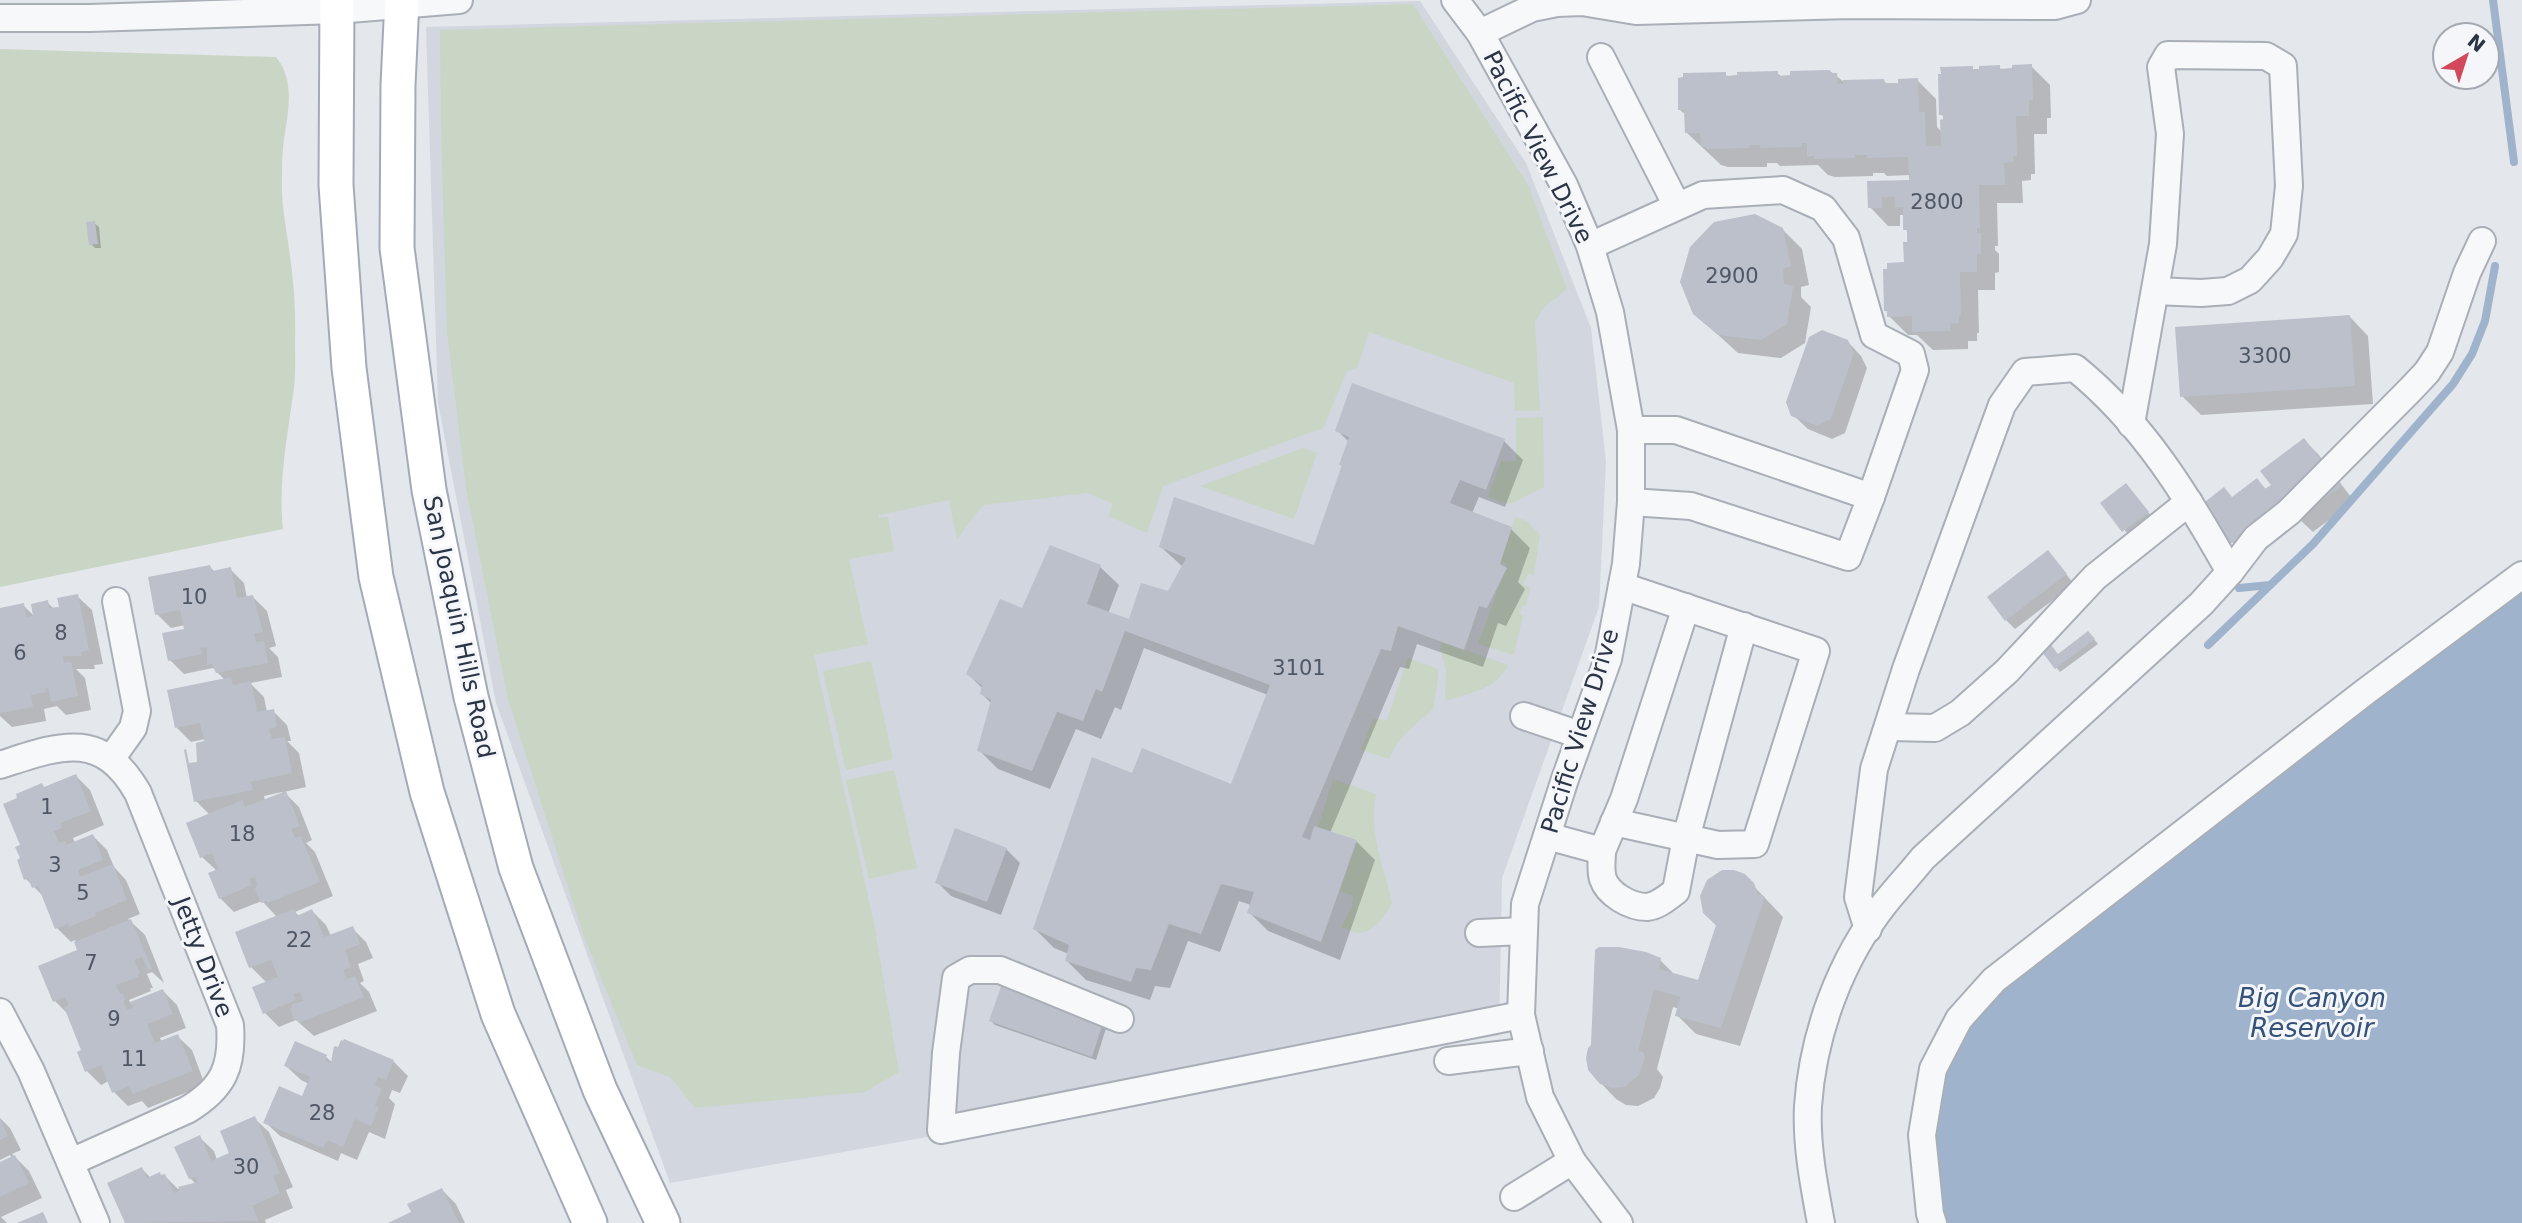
<svg xmlns="http://www.w3.org/2000/svg" width="2522" height="1223" viewBox="0 0 2522 1223" font-family="'DejaVu Sans',sans-serif">
	<style>
		.built { fill: #d2d6de }
		.green { fill: #c9d6c5 }
		.water { fill: #9fb4cc }
		.shadow { fill: #0003; fill-rule: evenodd }
		.lines { fill: none; stroke-linecap: round; stroke-linejoin: round }
		.stream { stroke: #9fb4cc; stroke-width: 8 }
		.building { fill: #bbc0ca }
		.minor-casing { stroke: #a9aeb7; stroke-width: 30 }
		.major-casing { stroke: #a3abb8; stroke-width: 37 }
		.minor { stroke: #f7f8fa; stroke-width: 26 }
		.major { stroke: #fff; stroke-width: 33 }
		.labels { text-anchor: middle; dominant-baseline: central; stroke-width: 6; stroke-linejoin: round; paint-order: stroke }
		.number-label { font-size: 21px; fill: #4f5766 }
		.street-label { font-size: 24px; fill: #2b3445; stroke: #f4f6f9 }
		.water-label { font-size: 26px; font-style: italic; fill: #34527a; stroke: #f4f6f9 }
	</style>
	<rect width="100%" height="100%" fill="#e4e7ec"/>
	<polygon class="built" points="1420,1 1526,163 1591,328 1606,462 1599,607 1502,878 1499,1035 670,1183 496,703 438,403 426,27"/>
	<g class="green">
		<polygon points="1413,4 1528,185 1567,289 1545,307 1535,321 1540,411 1515,411 1514,383 1369,332 1357,368 1347,371 1323,428 1163,486 1147,533 1108,516 1113,504 1088,493 983,505 957,539 949,500 879,515 879,518 888,517 894,551 849,559 868,644 814,655 874,923 899,1072 865,1092 695,1108 670,1077 637,1065 584,937 508,699 466,488 447,332 441,128 440,30"/>
		<path d="M0 49 276 57C294 79 289 107 285 133 282 149 282 166 282 181 281 207 287 231 290 256 294 284 296 313 295 342 295 359 296 378 293 395 287 438 278 485 283 529L0 587Z"/>
		<polygon points="1543,417 1544,487 1510,504 1488,497 1501,461 1516,461 1516,418"/>
		<polygon points="1303,448 1317,453 1294,519 1200,486"/>
		<polygon points="1515,517 1527,521 1540,535 1534,575 1528,574 1523,584 1530,588 1526,606 1522,605 1520,614 1523,615 1514,655 1478,644 1507,565 1501,561"/>
		<path d="M1442 642 1508 665C1496 690 1471 692 1447 701L1445 698 1446 670 1440 649Z"/>
		<polygon points="1408,658 1438,669 1438,679 1433,709 1406,733 1394,748 1389,759 1361,750 1373,719 1387,720"/>
		<polygon points="871,661 893,759 846,770 823,671"/>
		<polygon points="894,770 917,868 869,879 846,780"/>
		<path d="M1333 779 1376 794C1369 836 1383 863 1392 903 1386 915 1374 933 1358 933 1353 932 1346 928 1341 927L1352 907 1353 896 1340 891 1357 840 1318 827Z"/>
	</g>
	<polygon class="water" points="2522,587 2522,1223 1944,1223 1932,1109 1960,1033 2000,986"/>
	<g class="shadow">
		<polygon points="2031,66 2050,85 2051,118 2047,118 2047,134 2034,134 2035,174 2031,174 2031,180 2022,181 2023,203 1997,203 1998,246 1995,246 1995,250 1999,254 1999,272 1995,273 1995,290 1978,290 1979,333 1977,333 1977,341 1968,341 1968,349 1933,350 1917,335 1908,335 1889,316 1906,264 1909,233 1905,229 1905,215 1900,215 1900,226 1888,226 1870,207 1869,183 1911,182 1910,175 1887,176 1884,173 1873,173 1873,176 1835,177 1828,175 1818,165 1780,166 1777,163 1767,163 1767,167 1728,167 1721,165 1686,132 1686,115 1680,110 1725,74 1728,77 1777,73 1782,77 1830,71 1844,82 1884,81 1888,85 1917,80 1936,99 1937,127 1942,132 1945,118 1941,114 1972,68 1974,70 1999,67 2002,70"/>
		<polygon points="94,223 99,227 101,248 95,248 91,244"/>
		<polygon points="1782,229 1802,249 1809,285 1801,287 1801,297 1811,307 1805,343 1781,358 1738,353 1694,313"/>
		<polygon points="2350,317 2368,336 2373,404 2201,415 2182,396"/>
		<polygon points="1847,341 1861,356 1867,368 1845,433 1832,439 1808,429 1793,415"/>
		<polygon points="1337,430 1504,441 1523,460 1505,507 1479,497 1472,513 1511,529 1530,548 1518,582 1525,589 1506,626 1498,623 1483,667 1417,644 1409,669 1400,667 1330,833 1357,842 1375,860 1340,960 1268,931 1249,912 1251,905 1239,901 1220,952 1188,941 1170,988 1155,986 1150,1000 1086,980 1067,961 1069,954 1054,948 1035,929 1133,775 1232,786 1268,695 1144,648 1121,710 1115,707 1101,739 1076,729 1050,789 998,769 979,750 992,704 982,694 983,689 968,674 1023,611 1100,567 1119,585 1108,614 1130,622 1169,593 1183,567 1161,547 1316,547 1343,467 1341,465 1349,442"/>
		<polygon points="2304,440 2318,454 2354,501 2313,532 2298,518 2246,556 2232,542 2257,480 2267,490 2274,485"/>
		<polygon points="2126,485 2156,522 2133,540 2102,503"/>
		<polygon points="2048,552 2074,584 2015,629 2006,620"/>
		<path d="M210 567 215 572 230 569 244 583 247 598 253 597 267 611 276 646 269 648 278 657 282 677 250 683 264 697 267 712 273 711 287 725 291 741H287L299 753 306 787 284 792 299 807 312 840 306 843 315 852 333 896 295 912 299 916 312 911 326 925 331 936 352 928 366 942 373 958 358 964 364 981 360 983 369 992 377 1011 314 1036 296 1020 279 1027 265 1013 267 983 251 967 277 917 262 901 234 912 220 898 217 871 202 857 210 815 196 801 199 763 205 739 191 742 177 728 225 680 213 668 184 674 170 660 186 631 185 625 171 628 157 614ZM282 792 283 794 265 801 264 796Z"/>
		<polygon points="77,596 92,610 103,664 94,665 95,669 76,669 85,678 91,710 66,715 57,706 44,709 46,721 12,727 0,716 0,609 23,605 35,617 47,602 54,609 61,608"/>
		<polygon points="2092,637 2098,644 2060,672 2041,649 2059,656"/>
		<polygon points="76,776 90,790 104,825 73,838 75,843 93,836 107,850 114,867 126,880 140,914 128,919 145,935 164,983 152,972 147,974 153,988 150,988 151,991 129,1000 131,1004 163,991 177,1005 186,1028 160,1038 162,1042 177,1036 192,1050 205,1085 148,1108 142,1101 128,1106 114,1092 109,1081 101,1085 87,1071 84,1051 69,1015 55,1001 80,951 75,940 71,942 57,928 45,898 26,879 22,859 22,846 45,789"/>
		<polygon points="1006,849 1020,863 1001,915 951,896 937,882"/>
		<polygon points="1744,876 1783,917 1740,1046 1696,1034 1677,1015 1679,1009 1673,1007 1657,1069 1663,1077 1660,1088 1654,1098 1638,1106 1626,1105 1616,1099 1597,1079 1660,960 1675,975 1699,982 1718,927 1708,917"/>
		<polygon points="991,1021 1108,1022 1096,1060 995,1025"/>
		<polygon points="345,1041 394,1062 408,1076 400,1093 392,1090 389,1098 395,1104 385,1139 369,1132 357,1160 341,1153 338,1161 280,1136 265,1122 303,1098 309,1084 301,1080 286,1066 326,1057 333,1063"/>
		<polygon points="0,1118 10,1128 21,1150 12,1154 29,1171 42,1198 1,1217 7,1223 0,1223 0,1164 12,1158 10,1155 0,1160"/>
		<polygon points="254,1118 269,1132 293,1187 286,1190 293,1208 265,1220 266,1223 127,1223 110,1184 142,1169 151,1178 165,1176 178,1189 196,1184 190,1178 199,1137 214,1151 217,1160 232,1154"/>
		<polygon points="442,1190 456,1204 465,1223 393,1223 413,1213"/>
	</g>
	<g class="lines">
		<g class="stream">
			<polyline points="2493,0 2514,162"/>
			<polyline points="2239,588 2270,585"/>
			<polyline points="2208,645 2313,544 2453,384 2472,354 2485,321 2495,266"/>
		</g>
	</g>
	<g class="building">
		<polygon points="2032,64 2033,100 2029,100 2029,116 2016,116 2017,156 2013,156 2013,162 2004,163 2005,185 1979,185 1980,228 1977,228 1977,233 1981,233 1981,254 1977,254 1977,272 1960,272 1961,315 1959,315 1959,323 1950,323 1950,331 1912,332 1912,316 1887,317 1887,311 1884,311 1883,269 1887,269 1887,263 1904,262 1903,242 1907,242 1907,230 1903,230 1903,207 1895,207 1895,197 1882,197 1882,208 1868,208 1867,181 1909,180 1908,157 1867,158 1867,155 1855,155 1855,158 1814,159 1814,156 1807,157 1807,143 1802,143 1802,147 1760,148 1760,145 1749,145 1749,148 1707,149 1707,147 1701,147 1700,133 1685,133 1684,110 1678,110 1678,78 1683,77 1683,73 1726,72 1726,76 1737,75 1737,72 1778,71 1778,76 1790,75 1790,71 1830,70 1830,73 1837,73 1838,84 1843,84 1843,80 1884,79 1885,83 1898,83 1898,79 1918,78 1919,112 1925,112 1926,146 1941,146 1940,120 1943,119 1943,115 1939,115 1938,74 1941,74 1940,67 1973,66 1973,69 1979,69 1979,66 2000,65 2000,69 2012,68 2012,65"/>
		<polygon points="1755,214 1783,228 1791,266 1783,269 1784,284 1793,286 1787,324 1761,340 1718,335 1693,314 1680,282 1690,247 1714,222"/>
		<polygon points="95,221 98,244 89,245 86,222"/>
		<polygon points="2350,315 2355,386 2180,397 2175,327"/>
		<polygon points="1822,330 1848,340 1854,353 1831,419 1817,426 1791,416 1786,402 1809,337"/>
		<polygon points="1352,383 1505,439 1486,490 1460,480 1450,503 1512,527 1500,564 1507,568 1487,608 1479,606 1464,650 1398,626 1391,651 1381,649 1302,837 1310,840 1314,826 1357,840 1321,942 1247,913 1254,892 1221,884 1201,934 1169,924 1151,970 1136,968 1131,982 1065,961 1069,945 1033,929 1092,757 1132,773 1142,748 1231,784 1270,685 1125,631 1102,692 1096,689 1083,721 1057,712 1032,771 977,751 991,700 980,694 982,685 966,674 1000,599 1022,608 1050,545 1101,565 1087,604 1129,619 1141,583 1168,591 1186,558 1159,547 1174,497 1314,545 1342,465 1339,465 1349,437 1335,431"/>
		<polygon points="2304,438 2341,486 2297,519 2254,526 2230,544 2201,505 2224,487 2232,497 2257,478 2265,489 2271,485 2260,471"/>
		<polygon points="2126,483 2149,512 2122,532 2100,503"/>
		<polygon points="2048,550 2067,574 2005,621 1987,597"/>
		<polygon points="210,565 212,571 231,567 237,598 253,595 263,632 254,634 256,642 264,641 268,663 216,673 212,664 207,665 207,647 200,648 202,654 168,661 162,633 184,629 180,610 155,615 148,577"/>
		<polygon points="78,594 89,650 81,652 82,656 63,656 64,663 71,662 78,696 51,702 48,688 45,689 46,692 31,695 33,707 0,713 0,608 24,603 26,617 33,616 31,604 48,600 49,608 59,607 57,598"/>
		<polygon points="2088,631 2095,639 2055,669 2039,648 2048,641 2058,654"/>
		<polygon points="231,677 233,685 251,681 257,712 274,709 277,727 269,729 272,739 285,737 292,773 251,782 253,790 194,802 184,750 186,749 189,763 197,762 196,743 204,741 200,723 175,728 167,690"/>
		<polygon points="76,774 91,811 60,823 62,828 54,831 59,843 65,841 66,845 93,834 103,860 78,870 80,877 113,864 127,900 95,913 96,916 69,927 68,924 55,929 38,886 32,888 28,878 24,880 17,860 20,858 15,847 20,845 3,804 17,798 16,794 42,783 44,787"/>
		<polygon points="286,791 300,826 291,829 295,838 301,836 320,882 268,903 267,901 261,903 255,889 257,885 254,877 249,879 252,885 219,899 208,873 218,869 212,853 200,858 186,823 242,800 245,807"/>
		<polygon points="955,828 1007,848 987,902 935,883"/>
		<polygon points="1722,870 1734,870 1745,874 1754,883 1758,894 1765,897 1721,1028 1675,1016 1680,997 1654,989 1638,1051 1643,1052 1645,1057 1639,1075 1625,1087 1612,1088 1600,1084 1588,1070 1586,1058 1588,1048 1591,1045 1595,950 1599,947 1619,947 1646,952 1661,958 1659,969 1698,980 1716,925 1703,913 1700,896 1707,880"/>
		<polygon points="294,909 297,916 312,909 324,937 353,926 360,944 345,950 351,967 343,970 347,979 355,976 364,997 299,1023 297,1019 294,1020 290,1009 292,1008 291,1005 303,1001 300,992 293,994 296,1000 263,1014 252,987 278,977 271,960 249,968 235,932"/>
		<polygon points="131,919 152,969 148,970 142,957 134,960 140,974 138,974 138,977 116,985 120,994 122,993 125,999 124,1003 127,1010 133,1008 130,1002 163,989 173,1014 147,1024 155,1043 178,1034 193,1071 133,1094 129,1086 112,1093 101,1065 85,1072 77,1052 81,1050 64,1007 69,1005 65,997 53,1002 38,966 77,950 74,942"/>
		<polygon points="1003,981 1105,1017 1092,1057 989,1021"/>
		<polygon points="344,1039 394,1060 386,1080 378,1077 375,1085 382,1089 375,1105 379,1107 371,1126 355,1119 343,1147 327,1140 323,1148 263,1123 279,1086 302,1096 310,1077 284,1066 295,1041 327,1055 325,1061 331,1063 334,1046 338,1047 341,1040 343,1041"/>
		<polygon points="255,1116 280,1173 273,1176 280,1193 252,1206 259,1221 125,1223 107,1183 142,1167 147,1178 160,1172 161,1175 165,1174 174,1193 180,1190 178,1187 198,1182 195,1177 189,1179 174,1147 200,1135 211,1161 229,1153 220,1131"/>
		<polygon points="0,1119 8,1136 0,1140"/>
		<polygon points="15,1155 29,1183 0,1197 0,1162"/>
		<polygon points="442,1188 459,1223 388,1223 411,1212 407,1204"/>
		<polygon points="43,1212 48,1223 17,1223"/>
	</g>
	<g class="lines">
		<g class="minor-casing">
			<g id="minor">
				<polyline points="1455,0 1480,33 1564,185 1590,246 1610,312 1631,430 1631,502 1626,564 1608,659 1565,779 1525,904 1521,1015 1540,1097 1572,1161 1619,1223"/>
				<polyline points="0,18 90,18 337,10 459,0"/>
				<polyline points="1480,33 1532,8 1557,3 1582,2 1636,11 1850,5 2055,6 2077,0"/>
				<polyline points="1601,57 1677,206"/>
				<polyline points="1590,246 1703,195 1783,190 1823,208 1846,238 1874,335 1911,354 1915,370 1871,497"/>
				<polyline points="2131,424 2163,244 2170,134 2161,67 2168,55 2266,56 2283,66 2289,186 2284,234 2270,258 2250,280 2228,291 2201,293 2155,291"/>
				<polyline points="1631,430 1676,430 1871,497 1848,557 1691,506 1631,502"/>
				<polyline points="1524,716 1580,735"/>
				<polyline points="1888,727 1935,728 1960,713 2007,671 2095,577 2189,502"/>
				<polyline points="111,759 133,728 137,711 116,601"/>
				<path d="M0 765C59 746 101 728 138 793L230 1025C233 1066 224 1088 187 1110L71 1162"/>
				<polyline points="1614,822 1718,845 1755,844 1816,651 1622,586"/>
				<polyline points="1547,836 1602,851 1624,799 1686,607"/>
				<path d="M1602 851C1602 860 1600 870 1603 879 1608 894 1630 907 1647 907 1658 906 1668 897 1676 891L1686 838 1744 626"/>
				<path d="M1868 929 1858 897 1874 769 1906 669 2002 405 2025 372 2075 368C2143 423 2188 497 2230 572"/>
				<polyline points="1479,933 1524,931"/>
				<polyline points="0,1012 31,1071 96,1223"/>
				<polyline points="1120,1019 1000,970 970,970 956,978 946,1053 941,1130 1521,1015"/>
				<polyline points="1448,1061 1530,1051"/>
				<polyline points="1514,1197 1572,1161"/>
				<path d="M1821 1223C1814 1185 1806 1145 1808 1106 1813 1034 1840 960 1885 903 1897 888 1911 873 1923 858L2201 604 2230 572 2256 538 2289 512 2411 389 2427 372 2440 352 2467 273 2482 241"/>
				<polyline points="1933,1223 1930,1214 1922,1135 1933,1069 1959,1019 1994,980 2365,692 2522,575"/>
			</g>
		</g>
		<g class="major-casing">
			<g id="major">
				<polyline points="337,0 336,185 349,368 376,577 427,792 498,1014 590,1223"/>
				<polyline points="402,0 398,85 397,248 429,490 471,697 516,868 600,1090 663,1223"/>
			</g>
		</g>
		<use href="#minor" class="minor"/>
		<use href="#major" class="major"/>
	</g>
	<g class="labels">
		<g class="number-label">
			<text x="1937" y="202">2800</text>
			<text x="1732" y="276">2900</text>
			<text x="2265" y="356">3300</text>
			<text x="194" y="597">10</text>
			<text x="61" y="633">8</text>
			<text x="20" y="653">6</text>
			<text x="1299" y="668">3101</text>
			<text x="47" y="807">1</text>
			<text x="242" y="834">18</text>
			<text x="55" y="865">3</text>
			<text x="83" y="893">5</text>
			<text x="299" y="940">22</text>
			<text x="91" y="963">7</text>
			<text x="114" y="1019">9</text>
			<text x="134" y="1059">11</text>
			<text x="322" y="1113">28</text>
			<text x="246" y="1167">30</text>
		</g>
		<g class="street-label">
			<text transform="translate(1538 147) rotate(63)">Pacific View Drive</text>
			<text transform="translate(459 627) rotate(78)">San Joaquin Hills Road</text>
			<text transform="translate(1580 731) rotate(-73)">Pacific View Drive</text>
			<text transform="translate(203 957) rotate(69)">Jetty Drive</text>
		</g>
		<g class="water-label">
			<text x="2312" y="998">Big Canyon<tspan x="2312" dy="30">Reservoir</tspan></text>
		</g>
	</g>
	<g transform="translate(2466 56) rotate(39)"><circle r="33" fill="#f4f6f9" stroke="#a4a8b1" stroke-width="2"/>
	<path d="M0-5L12 26L0 18L-12 26Z" fill="#d1495b"/>
	<text y="-10" font-size="19" font-weight="bold" text-anchor="middle" fill="#2b3445">N</text>
	</g>
</svg>
